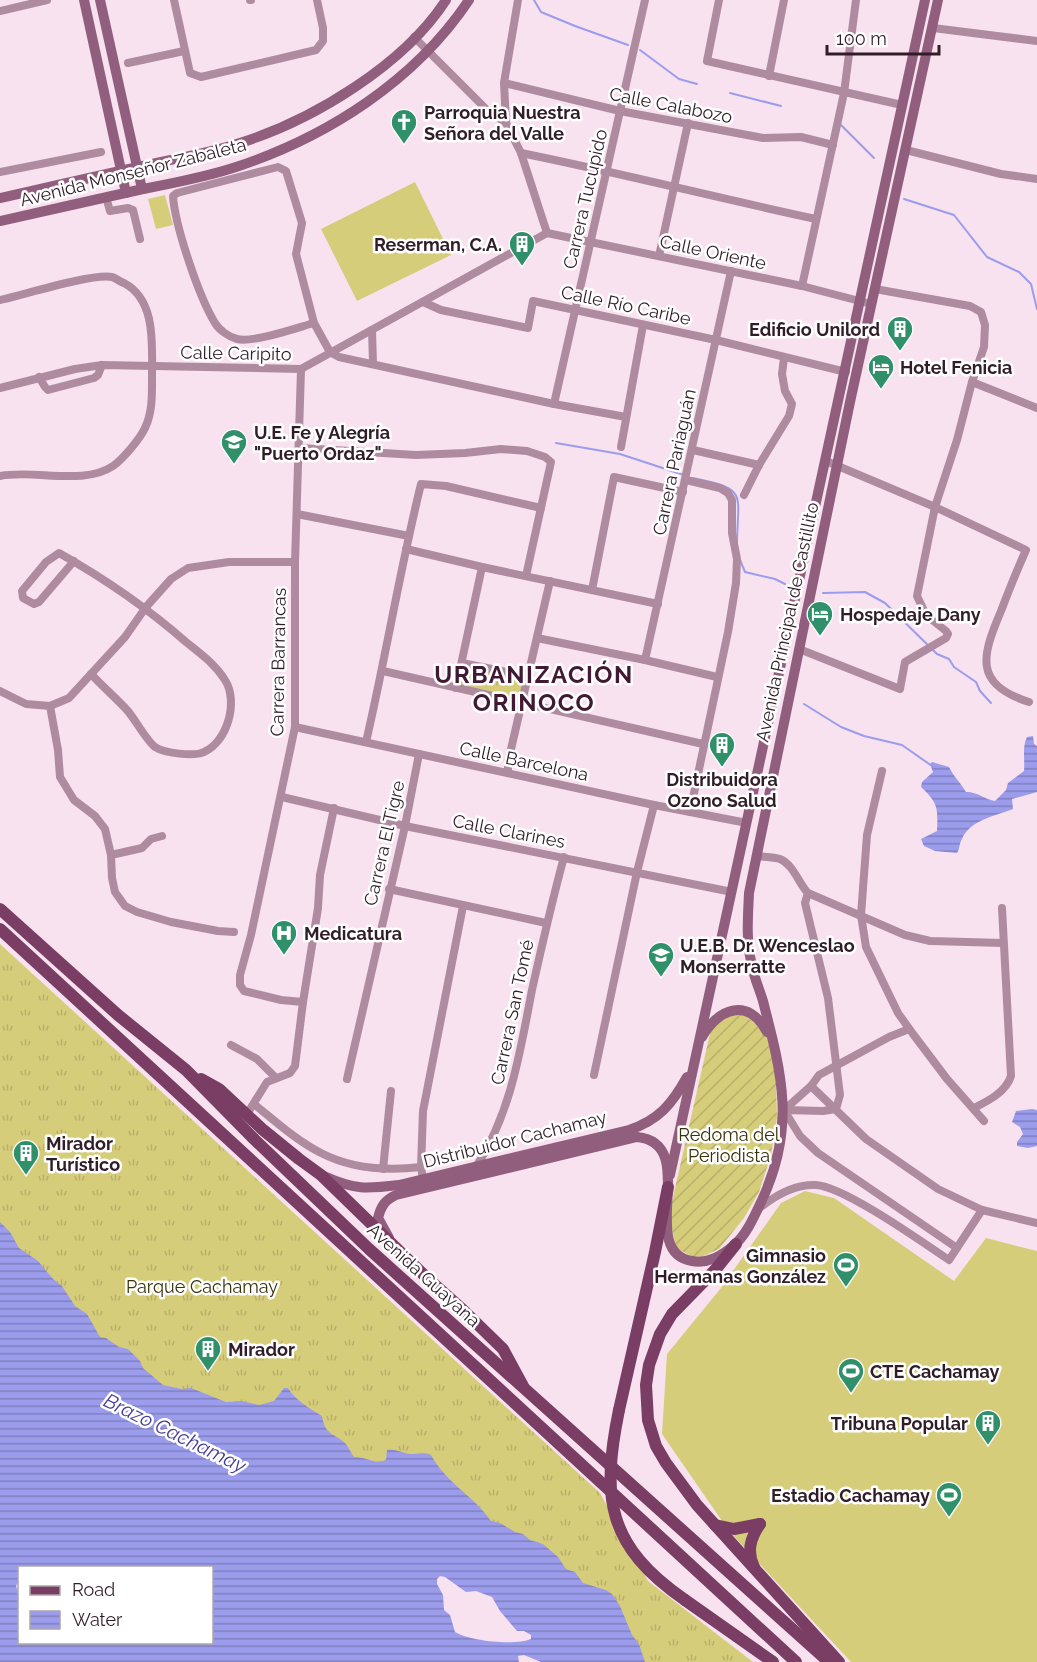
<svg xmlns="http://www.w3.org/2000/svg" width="1037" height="1662" viewBox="0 0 1037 1662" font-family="Raleway,sans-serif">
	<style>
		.grass { fill: url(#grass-tufts) }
		.garden { fill: url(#garden-furrows) }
		.pitch { fill: #d6cd7b }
		.water { fill: url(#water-rules); fill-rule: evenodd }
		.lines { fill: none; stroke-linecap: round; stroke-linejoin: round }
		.stream { stroke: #9b9cec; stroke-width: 2 }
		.street { stroke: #af8ba0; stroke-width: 8 }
		.secondary { stroke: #915e7d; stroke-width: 10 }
		.primary { stroke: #7a3d64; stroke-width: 12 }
		.primary-bridge { stroke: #7a3d64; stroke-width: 12 }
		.labels { text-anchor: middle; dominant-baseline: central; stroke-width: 5; stroke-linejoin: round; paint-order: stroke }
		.street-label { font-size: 18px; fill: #301d28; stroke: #fff }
		.poi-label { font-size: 18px; font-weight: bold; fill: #301d28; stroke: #fff; text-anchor: start }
		.park-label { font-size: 18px; fill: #373209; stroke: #fff }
		.water-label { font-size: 20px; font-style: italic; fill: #463c99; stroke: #fff }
		.district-label { font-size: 24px; font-weight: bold; letter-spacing: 1.5px; fill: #411933; stroke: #fff }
	</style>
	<defs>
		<pattern id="grass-tufts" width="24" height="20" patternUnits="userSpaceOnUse" patternTransform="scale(1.5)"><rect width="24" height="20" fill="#d6cd7b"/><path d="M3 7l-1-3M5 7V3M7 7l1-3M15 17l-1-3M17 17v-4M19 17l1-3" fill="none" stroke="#b8b06a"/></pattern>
		<pattern id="garden-furrows" width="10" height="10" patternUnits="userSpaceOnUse" patternTransform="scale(1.5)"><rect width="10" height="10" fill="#d6cd7b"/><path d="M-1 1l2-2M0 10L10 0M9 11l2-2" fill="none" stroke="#b8b06a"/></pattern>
		<pattern id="water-rules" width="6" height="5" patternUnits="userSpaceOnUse" patternTransform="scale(1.5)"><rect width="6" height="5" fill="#9b9cec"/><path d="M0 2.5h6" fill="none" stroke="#7f7fbf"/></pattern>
	</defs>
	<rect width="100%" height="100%" fill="#f8e2ef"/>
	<g class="grass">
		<polygon points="463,666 524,677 519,701 459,687"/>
		<polygon points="0,944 600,1493 648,1581 753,1662 629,1662 358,1474 251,1404 150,1401 0,1240"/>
	</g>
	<polygon class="garden" points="741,1013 764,1029 771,1046 776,1078 777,1118 771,1155 759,1192 744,1218 719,1249 697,1259 676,1248 669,1215 713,1020"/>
	<g class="pitch">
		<polygon points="415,182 451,255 357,301 321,229"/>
		<polygon points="165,195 173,225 156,229 148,199"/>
		<polygon points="805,1191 834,1198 954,1281 986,1238 1037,1251 1037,1662 851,1662 729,1531 662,1434 667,1354 721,1288 781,1203"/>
	</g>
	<g class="water">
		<path d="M1033 736 1034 744 1037 746V792L1012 799 1013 809C995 816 970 820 962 839 959 844 960 848 957 853L935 851 924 846 921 839 937 831C938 808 938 803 921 787L922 782 933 772 930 764 932 762 949 767C954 777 960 782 966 792 979 792 983 799 995 801L1006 790 1008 783 1024 771C1025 759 1022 747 1027 737Z"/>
		<polygon points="1032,1109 1037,1110 1037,1146 1028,1148 1017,1146 1017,1142 1023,1134 1020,1127 1012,1122 1016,1111"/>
		<path d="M0 1222 10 1232 19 1248 38 1261 53 1279 62 1286 75 1306 87 1314 100 1337 106 1338 119 1347 128 1349 140 1361 143 1368 163 1385 182 1389 191 1388 226 1402 242 1401 259 1405 274 1401 284 1388H288C295 1400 309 1408 322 1416 325 1436 335 1433 346 1444 349 1448 351 1453 354 1457 365 1456 375 1465 386 1460L387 1450C396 1448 402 1454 412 1454 420 1454 423 1452 431 1455 446 1483 474 1496 491 1521L500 1523 515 1532 523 1534 530 1540 543 1544 558 1557 566 1569 575 1572 583 1583 606 1590 612 1594 620 1606 632 1635 639 1644 645 1662H541L524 1655 518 1656 519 1662H0ZM20 1568H212V1642H20L19 1595 16 1586 19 1580ZM440 1576 445 1577 466 1592 476 1591 492 1597 500 1611 517 1631H524L531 1635V1639C515 1646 470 1641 455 1632L450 1615 444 1610 443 1595 437 1584V1579Z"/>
	</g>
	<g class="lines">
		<g class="stream">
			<polyline points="534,0 541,12 575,26 628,45"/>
			<polyline points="640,50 679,79 697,84"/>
			<polyline points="730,93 781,106"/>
			<polyline points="841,125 874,158"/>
			<polyline points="904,199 954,215 987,257 1019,272 1031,284 1037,309"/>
			<polyline points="556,443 620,454 684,475"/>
			<path d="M692 478C748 489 738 492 737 542"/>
			<polyline points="740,560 745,572 775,579 785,584"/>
			<polyline points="823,593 865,592 885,603 937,654 949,659 954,667 976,682 980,691 991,703"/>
			<polyline points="804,704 841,727 864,736 902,745 932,766"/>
		</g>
		<g class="street">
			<polyline points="174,0 190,73 201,77 316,50 323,41 323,28 317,0"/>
			<polyline points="250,0 251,0"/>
			<polyline points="518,0 504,83 506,123 521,153 547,233"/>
			<polyline points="719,0 707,61 902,105"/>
			<polyline points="0,11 47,0"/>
			<polyline points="933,28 1037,41"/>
			<polyline points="414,37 487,110 506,123"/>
			<polyline points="128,63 184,51"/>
			<polyline points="769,76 784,0"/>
			<polyline points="504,83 620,111 763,138 801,137 833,145"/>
			<polyline points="906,150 1001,174 1037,179"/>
			<path d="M521 153C620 173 718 198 816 219"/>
			<polyline points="0,172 101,152"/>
			<polyline points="106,197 110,211 128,208 133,210 140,239"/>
			<polyline points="547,233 802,286 871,304"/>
			<polyline points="659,256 688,123"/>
			<polyline points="802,286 844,93 856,0"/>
			<path d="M0 300C23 295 93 273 112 277 116 278 120 282 124 283 156 300 152 344 152 374 152 393 153 411 145 428 140 439 122 460 113 466 84 486 33 469 0 476"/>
			<polyline points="423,302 441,310 528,328 533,301 716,340 846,372"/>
			<path d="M314 323C296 328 253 343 237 339 229 337 219 330 215 323 199 297 175 226 173 196L177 193 278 167 286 171 302 223 296 254 314 323 330 352 339 357 554 404 626 417"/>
			<polyline points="372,330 373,363"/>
			<polyline points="301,369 295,562 295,727 251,935 240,975 240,985 244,991 281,1000 303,1002"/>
			<polyline points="39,377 45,387 48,390 94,378 98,375 102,365"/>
			<polyline points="972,382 1037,408"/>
			<polyline points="0,388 75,369 102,365 301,369 547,233"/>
			<polyline points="554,404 645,0"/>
			<polyline points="621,447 643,325"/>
			<polyline points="300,448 416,455 465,453 501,449 527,451 545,457 551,462 526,576"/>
			<polyline points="693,450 759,465"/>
			<path d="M826 461 935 507 1026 550C1017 570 1009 590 1001 611 982 656 973 684 1029 702"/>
			<polyline points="686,480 720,488 728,493 732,500 732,533 737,559 736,583 728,632 690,812"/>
			<polyline points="744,495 759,465 789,416 792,404 785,391 782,374 784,358"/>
			<polyline points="297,514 409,536"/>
			<polyline points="406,549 482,567 658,604"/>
			<path d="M74 561 39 602 34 604 23 598 22 591 46 562 59 553C107 580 145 606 186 642 201 654 215 664 225 680 239 702 227 742 204 752 194 757 164 753 155 747 146 740 135 719 127 710 116 698 103 687 91 674"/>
			<polyline points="592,590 614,477 683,492"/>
			<polyline points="537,638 645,660 717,677"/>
			<polyline points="799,649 900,689 905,662 946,638 948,634 946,631 926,615 917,596 935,507 957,440 972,382 984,347 985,325 981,312 970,306 875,289"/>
			<polyline points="645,660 731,271"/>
			<polyline points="462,663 527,676"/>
			<polyline points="383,671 703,744"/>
			<polyline points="456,688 482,567"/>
			<polyline points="0,691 26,704 50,706"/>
			<polyline points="50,706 58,750 60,777 74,800 95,816 105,829 111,855 112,878 115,892 125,906 137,912 171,922 218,931 234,932"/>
			<polyline points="50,706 69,698 125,637 146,607 171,579 188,568 229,562 295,562"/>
			<polyline points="295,727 654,805 747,823"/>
			<path d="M366 742C386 656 400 569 421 484L446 486 541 508"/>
			<polyline points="882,771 867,835 861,915 866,947 898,1013 913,1034 947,1079 984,1121"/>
			<polyline points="508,773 508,762 550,581"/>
			<polyline points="282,797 405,826 732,892"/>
			<polyline points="111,855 142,848 151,839 162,836"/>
			<path d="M756 856C763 857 773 857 780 859 793 864 799 884 808 893L905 935 930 941 1003 943"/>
			<polyline points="389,889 546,923"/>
			<polyline points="231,1045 257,1059 276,1078"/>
			<polyline points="594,1075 637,872 654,805"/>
			<polyline points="347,1079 405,826 419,754"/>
			<polyline points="811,1086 866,1139 938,1189 982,1210 1037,1223"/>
			<path d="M254 1104C275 1121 297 1141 321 1153 352 1169 387 1171 421 1167"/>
			<path d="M974 1108C988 1101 1006 1092 1011 1076L1002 908"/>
			<polyline points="784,1110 823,1111 836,1109 840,1095 828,998 805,903 808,893"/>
			<polyline points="784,1110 800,1136 818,1153 957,1248"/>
			<polyline points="784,1110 811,1086 819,1075 889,1037 909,1029"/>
			<polyline points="247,1114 267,1082 290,1073 295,1066 303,1002 318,908 320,875 334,808"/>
			<path d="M476 1167C511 1113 520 1052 532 990 542 945 552 901 564 857"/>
			<polyline points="383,1169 391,1091"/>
			<polyline points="423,1179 421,1167 423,1111 463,906"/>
			<path d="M761 1207C776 1195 795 1184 816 1185 845 1187 922 1242 949 1260L982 1210"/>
		</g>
		<g class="secondary">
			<polyline points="84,0 126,193"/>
			<polyline points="100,0 142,189"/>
			<path d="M0 198C46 188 92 177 138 167 172 159 207 154 240 143 313 120 404 65 446 0"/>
			<path d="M0 221C48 210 95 200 143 189 174 183 206 177 236 167 327 137 415 81 469 0"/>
			<path d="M702 1037C718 1008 749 997 767 1032"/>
			<polyline points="670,1175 925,0"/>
			<path d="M324 1176C355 1190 366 1189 399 1185L629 1130C659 1120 672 1104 687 1077"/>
			<path d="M389 1238 378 1218C381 1206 385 1200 396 1195L637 1137C702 1143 635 1252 692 1261 708 1264 721 1256 733 1246 746 1236 755 1215 762 1200 796 1127 782 1075 763 1001 759 988 753 975 751 961 746 940 748 915 749 893L850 402 938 0"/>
		</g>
		<g class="primary">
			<polyline points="0,909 118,1015 186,1070 255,1140 369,1249 829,1662"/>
			<polyline points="0,929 796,1662"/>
			<polyline points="201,1079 219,1089 262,1129 299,1159 321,1175 425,1276 464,1311 503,1349 523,1386"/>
			<polyline points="736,1244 716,1269 672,1314 660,1334 649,1365 646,1385 648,1420 656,1446 666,1463 697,1505 839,1662"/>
			<polyline points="619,1410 655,1252 668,1187"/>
			<polyline points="715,1525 734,1529 760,1524"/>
			<path d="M754 1567C746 1551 751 1537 760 1524"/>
			<polyline points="685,1600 773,1662"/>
		</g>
		<path class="primary-bridge" d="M619 1410C601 1498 607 1546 685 1600"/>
	</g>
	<defs>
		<g id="church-pin" transform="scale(1.35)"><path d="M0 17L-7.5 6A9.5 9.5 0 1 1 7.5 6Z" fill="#30906a" stroke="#fff"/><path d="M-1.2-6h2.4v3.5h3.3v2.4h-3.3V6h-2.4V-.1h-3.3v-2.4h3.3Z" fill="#fff"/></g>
		<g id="building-pin" transform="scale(1.35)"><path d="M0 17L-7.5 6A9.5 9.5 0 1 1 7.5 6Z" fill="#30906a" stroke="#fff"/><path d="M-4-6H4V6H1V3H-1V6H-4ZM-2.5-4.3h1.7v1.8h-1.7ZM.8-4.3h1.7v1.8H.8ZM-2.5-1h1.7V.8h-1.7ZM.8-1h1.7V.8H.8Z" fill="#fff"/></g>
		<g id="hotel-pin" transform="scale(1.35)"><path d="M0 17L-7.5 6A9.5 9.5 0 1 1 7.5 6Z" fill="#30906a" stroke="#fff"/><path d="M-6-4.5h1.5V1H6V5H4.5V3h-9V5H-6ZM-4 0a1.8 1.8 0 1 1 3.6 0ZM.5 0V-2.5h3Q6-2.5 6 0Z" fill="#fff"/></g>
		<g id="school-pin" transform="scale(1.35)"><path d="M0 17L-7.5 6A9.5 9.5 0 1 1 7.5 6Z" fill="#30906a" stroke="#fff"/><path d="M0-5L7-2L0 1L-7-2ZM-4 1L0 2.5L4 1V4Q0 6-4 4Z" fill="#fff"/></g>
		<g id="hospital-pin" transform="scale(1.35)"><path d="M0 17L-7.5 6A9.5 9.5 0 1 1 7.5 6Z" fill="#30906a" stroke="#fff"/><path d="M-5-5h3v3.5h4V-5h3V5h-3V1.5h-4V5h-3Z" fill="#fff"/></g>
		<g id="stadium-pin" transform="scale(1.35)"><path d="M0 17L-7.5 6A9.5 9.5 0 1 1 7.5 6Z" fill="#30906a" stroke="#fff"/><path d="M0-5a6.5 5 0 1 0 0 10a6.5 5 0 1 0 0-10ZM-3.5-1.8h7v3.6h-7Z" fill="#fff"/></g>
	</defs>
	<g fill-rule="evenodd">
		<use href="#church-pin" x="404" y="122"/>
		<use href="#building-pin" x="522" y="244"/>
		<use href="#building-pin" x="900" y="329"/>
		<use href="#hotel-pin" x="881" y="367"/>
		<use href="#school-pin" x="234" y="442"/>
		<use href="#hotel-pin" x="820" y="614"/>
		<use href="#building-pin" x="722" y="745"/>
		<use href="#hospital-pin" x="284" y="933"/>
		<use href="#school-pin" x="661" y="955"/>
		<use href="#building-pin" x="26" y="1153"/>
		<use href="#stadium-pin" x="846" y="1265"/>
		<use href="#building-pin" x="208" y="1349"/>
		<use href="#stadium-pin" x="851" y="1371"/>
		<use href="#building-pin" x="988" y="1423"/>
		<use href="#stadium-pin" x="949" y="1495"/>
	</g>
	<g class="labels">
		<g class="street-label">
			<text transform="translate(671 105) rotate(11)">Calle Calabozo</text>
			<text transform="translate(133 172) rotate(-14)">Avenida Monseñor Zabaleta</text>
			<text transform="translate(585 199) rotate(-77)">Carrera Tucupido</text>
			<text transform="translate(713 252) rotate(12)">Calle Oriente</text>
			<text transform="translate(626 305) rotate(12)">Calle Río Caribe</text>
			<text transform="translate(236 353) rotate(1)">Calle Caripito</text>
			<text transform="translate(674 462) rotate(-78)">Carrera Pariaguán</text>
			<text transform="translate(787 622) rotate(-78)">Avenida Principal de Castillito</text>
			<text transform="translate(278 662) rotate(-89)">Carrera Barrancas</text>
			<text transform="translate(524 761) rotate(12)">Calle Barcelona</text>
			<text transform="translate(509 831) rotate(11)">Calle Clarines</text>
			<text transform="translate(384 843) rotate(-77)">Carrera El Tigre</text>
			<text transform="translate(512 1012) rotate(-78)">Carrera San Tomé</text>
			<text transform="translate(515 1139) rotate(-14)">Distribuidor Cachamay</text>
			<text transform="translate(424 1275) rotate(42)">Avenida Guayana</text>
		</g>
		<g class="poi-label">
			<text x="424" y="112">Parroquia Nuestra<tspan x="424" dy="21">Señora del Valle</tspan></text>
			<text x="502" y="244" text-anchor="end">Reserman, C.A.</text>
			<text x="880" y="329" text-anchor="end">Edificio Unilord</text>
			<text x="900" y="367">Hotel Fenicia</text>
			<text x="254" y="432">U.E. Fe y Alegría<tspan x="254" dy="21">"Puerto Ordaz"</tspan></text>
			<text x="840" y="614">Hospedaje Dany</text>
			<text x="722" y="779" text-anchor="middle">Distribuidora<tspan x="722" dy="21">Ozono Salud</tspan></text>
			<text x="304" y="933">Medicatura</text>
			<text x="680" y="945">U.E.B. Dr. Wenceslao<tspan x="680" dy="21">Monserratte</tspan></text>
			<text x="46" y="1143">Mirador<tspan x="46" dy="21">Turístico</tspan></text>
			<text x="826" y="1255" text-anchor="end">Gimnasio<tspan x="826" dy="21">Hermanas González</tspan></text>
			<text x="228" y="1349">Mirador</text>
			<text x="870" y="1371">CTE Cachamay</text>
			<text x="968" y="1423" text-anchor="end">Tribuna Popular</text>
			<text x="930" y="1495" text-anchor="end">Estadio Cachamay</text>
		</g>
		<g class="park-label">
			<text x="729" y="1134">Redoma del<tspan x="729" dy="21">Periodista</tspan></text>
			<text x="202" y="1286">Parque Cachamay</text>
		</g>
		<g class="water-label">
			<text transform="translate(175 1433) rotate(26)">Brazo Cachamay</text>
		</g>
		<g class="district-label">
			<text x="534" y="674">URBANIZACIÓN<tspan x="534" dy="28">ORINOCO</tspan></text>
		</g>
	</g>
	<rect x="18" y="1566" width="195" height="78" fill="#ffffff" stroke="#aca5a9" stroke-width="1.5"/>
	<rect x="30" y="1586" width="30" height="9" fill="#7a3d64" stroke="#aca5a9" stroke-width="1.5"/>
	<text x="72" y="1596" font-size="18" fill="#301d28">Road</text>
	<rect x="30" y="1611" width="30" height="18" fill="url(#water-rules)" stroke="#aca5a9" stroke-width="1.5"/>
	<text x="72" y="1626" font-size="18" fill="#301d28">Water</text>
	<path d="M827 45v9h112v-9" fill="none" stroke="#301d28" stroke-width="3"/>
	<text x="836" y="45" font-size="18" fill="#301d28" stroke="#ffffff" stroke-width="4.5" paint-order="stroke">100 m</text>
</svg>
